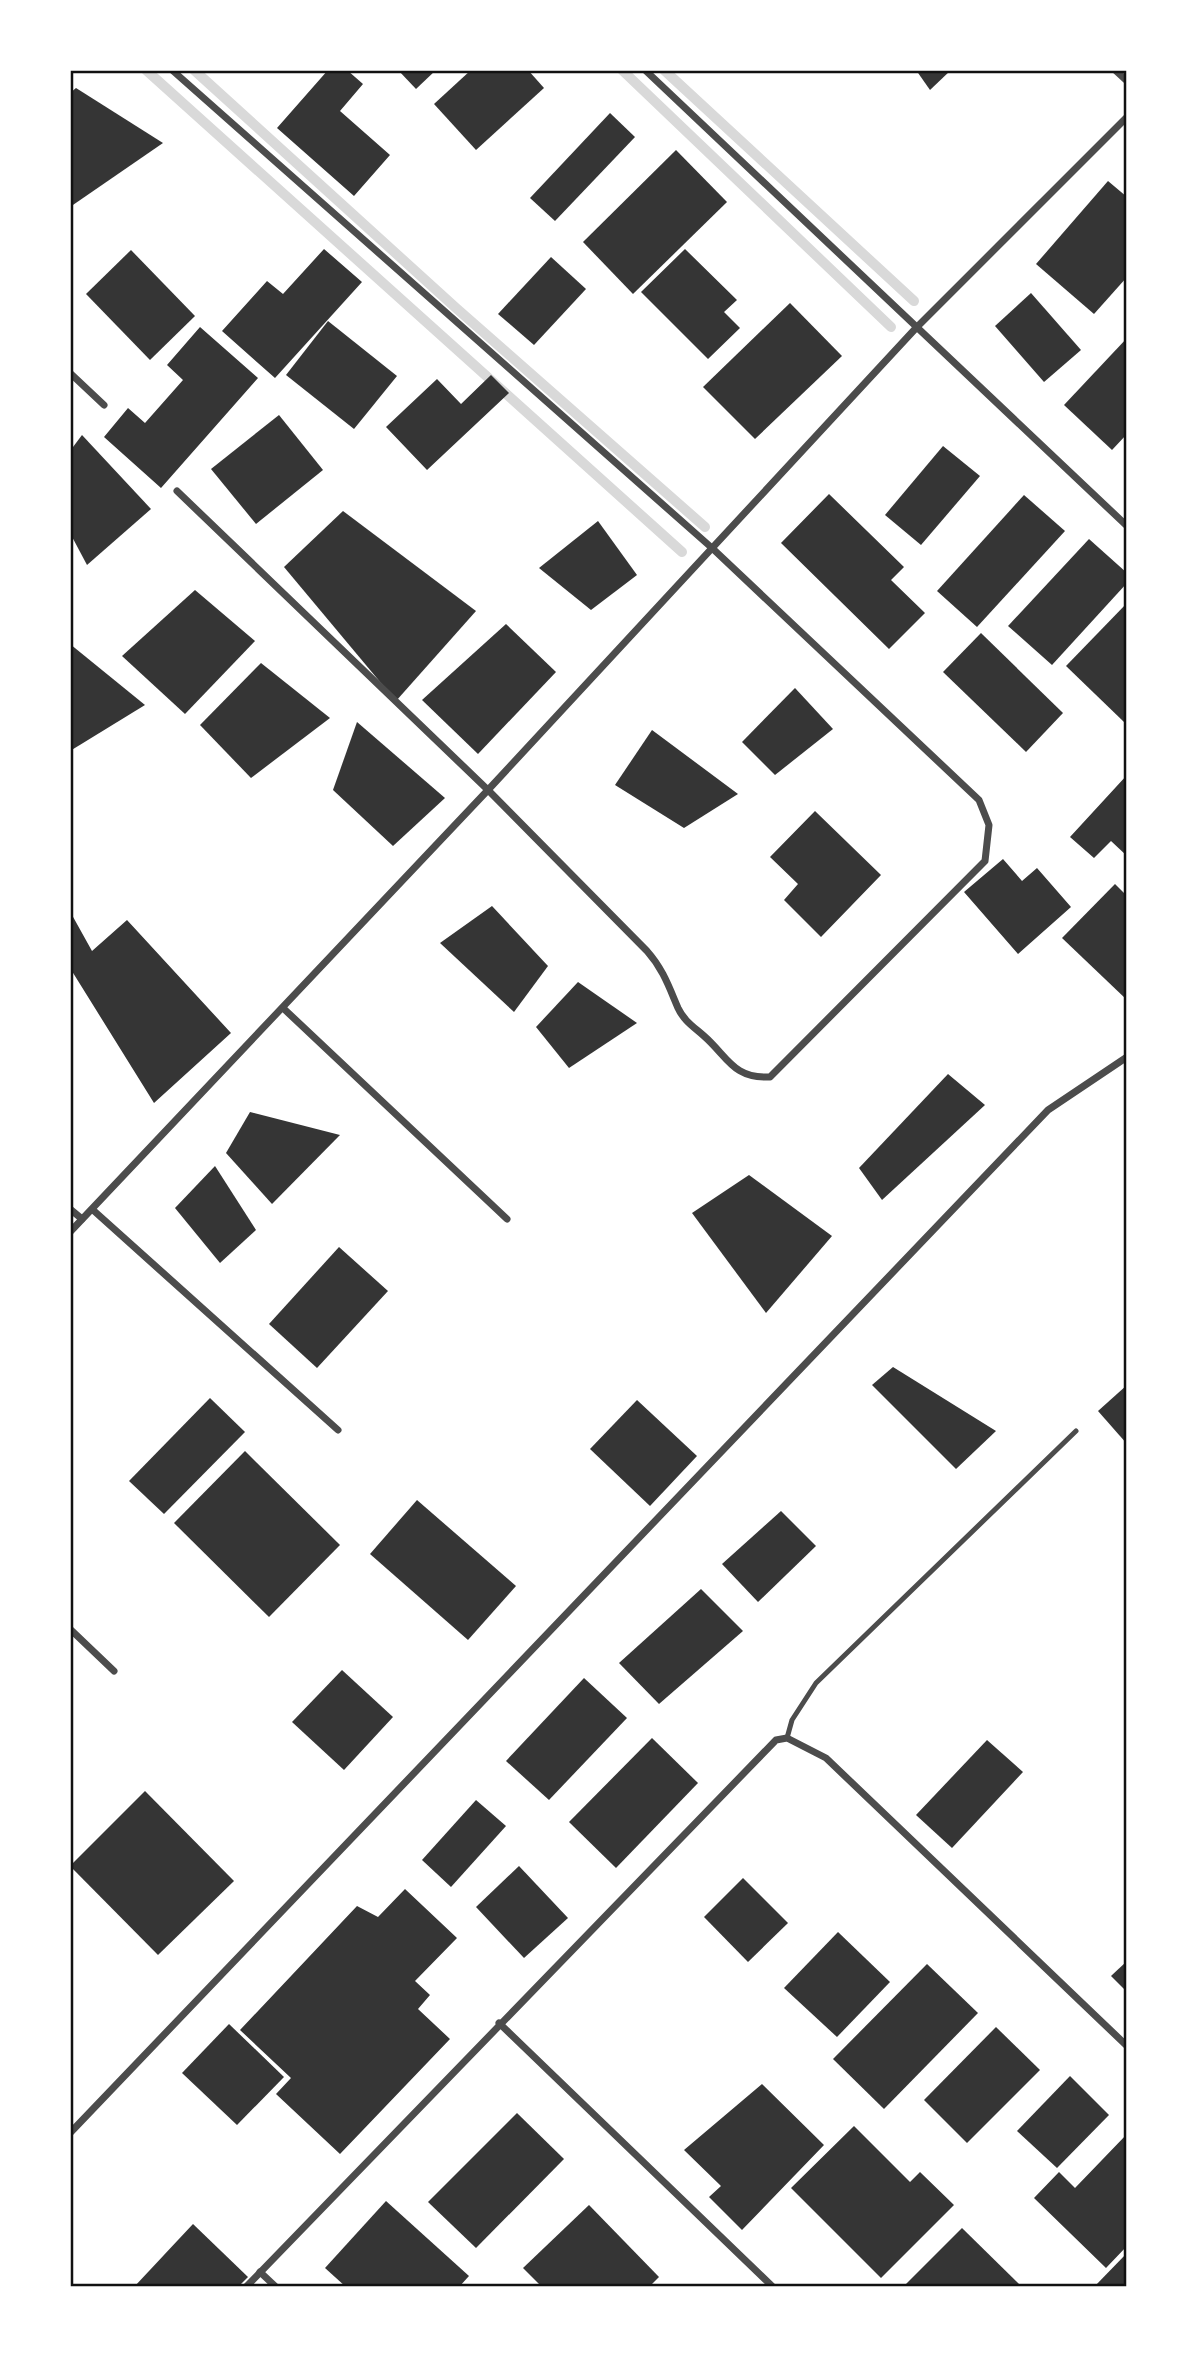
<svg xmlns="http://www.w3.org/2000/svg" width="1197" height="2357" viewBox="0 0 1197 2357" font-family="Manrope,sans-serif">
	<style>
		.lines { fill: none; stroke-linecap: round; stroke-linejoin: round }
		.stream { stroke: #d9d9d9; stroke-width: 10 }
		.building { fill: #353535 }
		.service { stroke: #4c4c4c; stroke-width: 5 }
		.minor { stroke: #4c4c4c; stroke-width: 7 }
		.neatline { fill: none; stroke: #111; stroke-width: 2.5 }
	</style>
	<rect width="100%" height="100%" fill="#fff"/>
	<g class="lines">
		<g class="stream">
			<polyline points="146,70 682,552"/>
			<polyline points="194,70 456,308 705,527"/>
			<polyline points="622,70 891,327"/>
			<polyline points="664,70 914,301"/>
		</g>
	</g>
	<g class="building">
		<polygon points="328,70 347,70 363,84 340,111 390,155 354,196 277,128"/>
		<polygon points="398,70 436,70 416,89"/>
		<polygon points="471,70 528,70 544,88 476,150 434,104"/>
		<polygon points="916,70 951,70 930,90"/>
		<polygon points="76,88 163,143 70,207 70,93"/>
		<polygon points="610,113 635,137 555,221 530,198"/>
		<polygon points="676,150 727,202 633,294 583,242"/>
		<polygon points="1108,181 1127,197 1127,277 1094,314 1036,264"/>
		<polygon points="324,249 362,282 275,378 222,331 267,281 283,294"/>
		<polygon points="685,249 737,300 724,312 740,328 708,359 641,292"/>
		<polygon points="131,250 195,316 150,360 86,294"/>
		<polygon points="551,257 586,289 534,345 498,314"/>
		<polygon points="1031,293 1081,350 1044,382 995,326"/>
		<polygon points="790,303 842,356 755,439 703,387"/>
		<polygon points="328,321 397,376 354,429 286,375"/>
		<polygon points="200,327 258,378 161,488 104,437 128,408 145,423 183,380 167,365"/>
		<polygon points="1127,338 1127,434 1112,450 1064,405"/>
		<polygon points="491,375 509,393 427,470 386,427 437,379 461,404"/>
		<polygon points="279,415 323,470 256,524 211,469"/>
		<polygon points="82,435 151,509 87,565 70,533 70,451"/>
		<polygon points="943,446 980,476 921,545 885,515"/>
		<polygon points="829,494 904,567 891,580 925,613 889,649 781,543"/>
		<polygon points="1024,495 1065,531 977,627 937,591"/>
		<polygon points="343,511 476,611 396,701 284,567"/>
		<polygon points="598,521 637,575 591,610 539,568"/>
		<polygon points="1089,539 1127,573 1127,583 1052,665 1008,626"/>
		<polygon points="195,590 255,641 185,714 122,656"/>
		<polygon points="1127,603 1127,719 1124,722 1066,666"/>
		<polygon points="506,624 556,672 478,754 422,700"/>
		<polygon points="981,633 1063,713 1026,752 943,672"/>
		<polygon points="70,644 145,705 70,751"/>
		<polygon points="261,663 330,718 251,778 200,725"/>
		<polygon points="795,688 833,729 775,775 742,742"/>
		<polygon points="357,722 445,798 393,846 333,790"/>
		<polygon points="652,730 738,794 684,828 615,785"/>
		<polygon points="1127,775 1127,856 1111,841 1094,858 1070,837"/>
		<polygon points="815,811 881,875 821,937 784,900 798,884 770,857"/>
		<polygon points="1003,859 1022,881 1037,868 1071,907 1018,954 964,892"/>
		<polygon points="1115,884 1127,896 1127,1000 1062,938"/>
		<polygon points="492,906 548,966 514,1012 440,943"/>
		<polygon points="72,915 92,951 127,920 231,1033 154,1103 70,968"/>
		<polygon points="578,982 637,1023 569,1068 536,1027"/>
		<polygon points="948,1074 985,1105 882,1200 859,1168"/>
		<polygon points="250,1112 340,1135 272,1204 226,1153"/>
		<polygon points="215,1166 256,1230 220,1263 175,1208"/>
		<polygon points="749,1175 832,1236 766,1313 692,1213"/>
		<polygon points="339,1247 388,1291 317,1368 269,1324"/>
		<polygon points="893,1367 996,1431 956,1469 872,1385"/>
		<polygon points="1127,1385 1127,1444 1098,1411"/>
		<polygon points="210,1398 245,1432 164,1514 129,1481"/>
		<polygon points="637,1400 697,1456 650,1506 590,1449"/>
		<polygon points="245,1451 340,1545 269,1617 174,1523"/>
		<polygon points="417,1500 516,1586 468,1640 370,1554"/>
		<polygon points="781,1511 816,1546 758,1602 722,1564"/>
		<polygon points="701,1589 743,1631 659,1704 619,1663"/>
		<polygon points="342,1670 393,1717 344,1770 292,1722"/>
		<polygon points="584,1678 627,1718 549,1800 506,1761"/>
		<polygon points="652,1738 698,1783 616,1868 569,1822"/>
		<polygon points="987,1740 1023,1772 952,1848 916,1815"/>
		<polygon points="145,1791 234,1881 158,1955 70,1866"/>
		<polygon points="476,1800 506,1826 451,1887 422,1860"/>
		<polygon points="519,1866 568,1918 524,1958 476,1907"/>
		<polygon points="743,1878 788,1923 748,1962 704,1917"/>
		<polygon points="405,1889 457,1938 415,1981 430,1995 418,2009 450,2039 340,2154 276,2094 291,2078 240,2030 357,1906 378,1917"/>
		<polygon points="838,1932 890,1982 837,2037 784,1988"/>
		<polygon points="1127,1961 1127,1992 1111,1976"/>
		<polygon points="927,1964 978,2013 884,2109 833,2059"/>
		<polygon points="229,2024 284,2077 237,2125 182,2073"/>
		<polygon points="996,2027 1040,2070 967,2143 924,2100"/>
		<polygon points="1070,2076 1109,2115 1057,2168 1017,2131"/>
		<polygon points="762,2084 824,2145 742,2230 709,2197 721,2186 684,2150"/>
		<polygon points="517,2113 564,2159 476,2248 428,2202"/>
		<polygon points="854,2126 910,2182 920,2172 954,2205 881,2278 791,2188"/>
		<polygon points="1127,2134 1127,2246 1106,2268 1034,2198 1059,2172 1075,2188"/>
		<polygon points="386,2201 469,2276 459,2287 346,2287 325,2268"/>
		<polygon points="589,2205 659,2277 649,2287 542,2287 523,2268"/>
		<polygon points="193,2224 248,2277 238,2287 134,2287"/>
		<polygon points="962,2228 1022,2287 903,2287"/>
		<polygon points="1127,2253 1127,2287 1094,2287"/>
	</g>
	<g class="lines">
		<polyline class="service" points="787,1738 792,1720 816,1683 1076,1431"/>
		<g class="minor">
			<path d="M172 70 712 548 979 800 989 825 985 861 770 1077C733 1079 728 1057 704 1036 694 1027 684 1021 678 1008 669 987 663 969 647 951L488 790 177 491"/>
			<polyline points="645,70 1127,526"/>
			<polyline points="1115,70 1127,81"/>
			<polyline points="70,373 104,405"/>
			<polyline points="283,1008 507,1219"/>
			<polyline points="70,1209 82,1219"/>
			<polyline points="93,1210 338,1430"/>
			<polyline points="70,1232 488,790 916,328 1127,117"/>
			<polyline points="70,1629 114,1671"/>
			<polyline points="499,2023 773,2287"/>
			<polyline points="70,2133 1048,1110 1127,1057"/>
			<polyline points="260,2272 276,2287"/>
			<polyline points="246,2287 776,1740 787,1738 826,1758 1127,2046"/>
		</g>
	</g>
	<rect width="1197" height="2357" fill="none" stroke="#ffffff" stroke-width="144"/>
	<rect x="72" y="72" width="1053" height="2213" class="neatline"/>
</svg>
